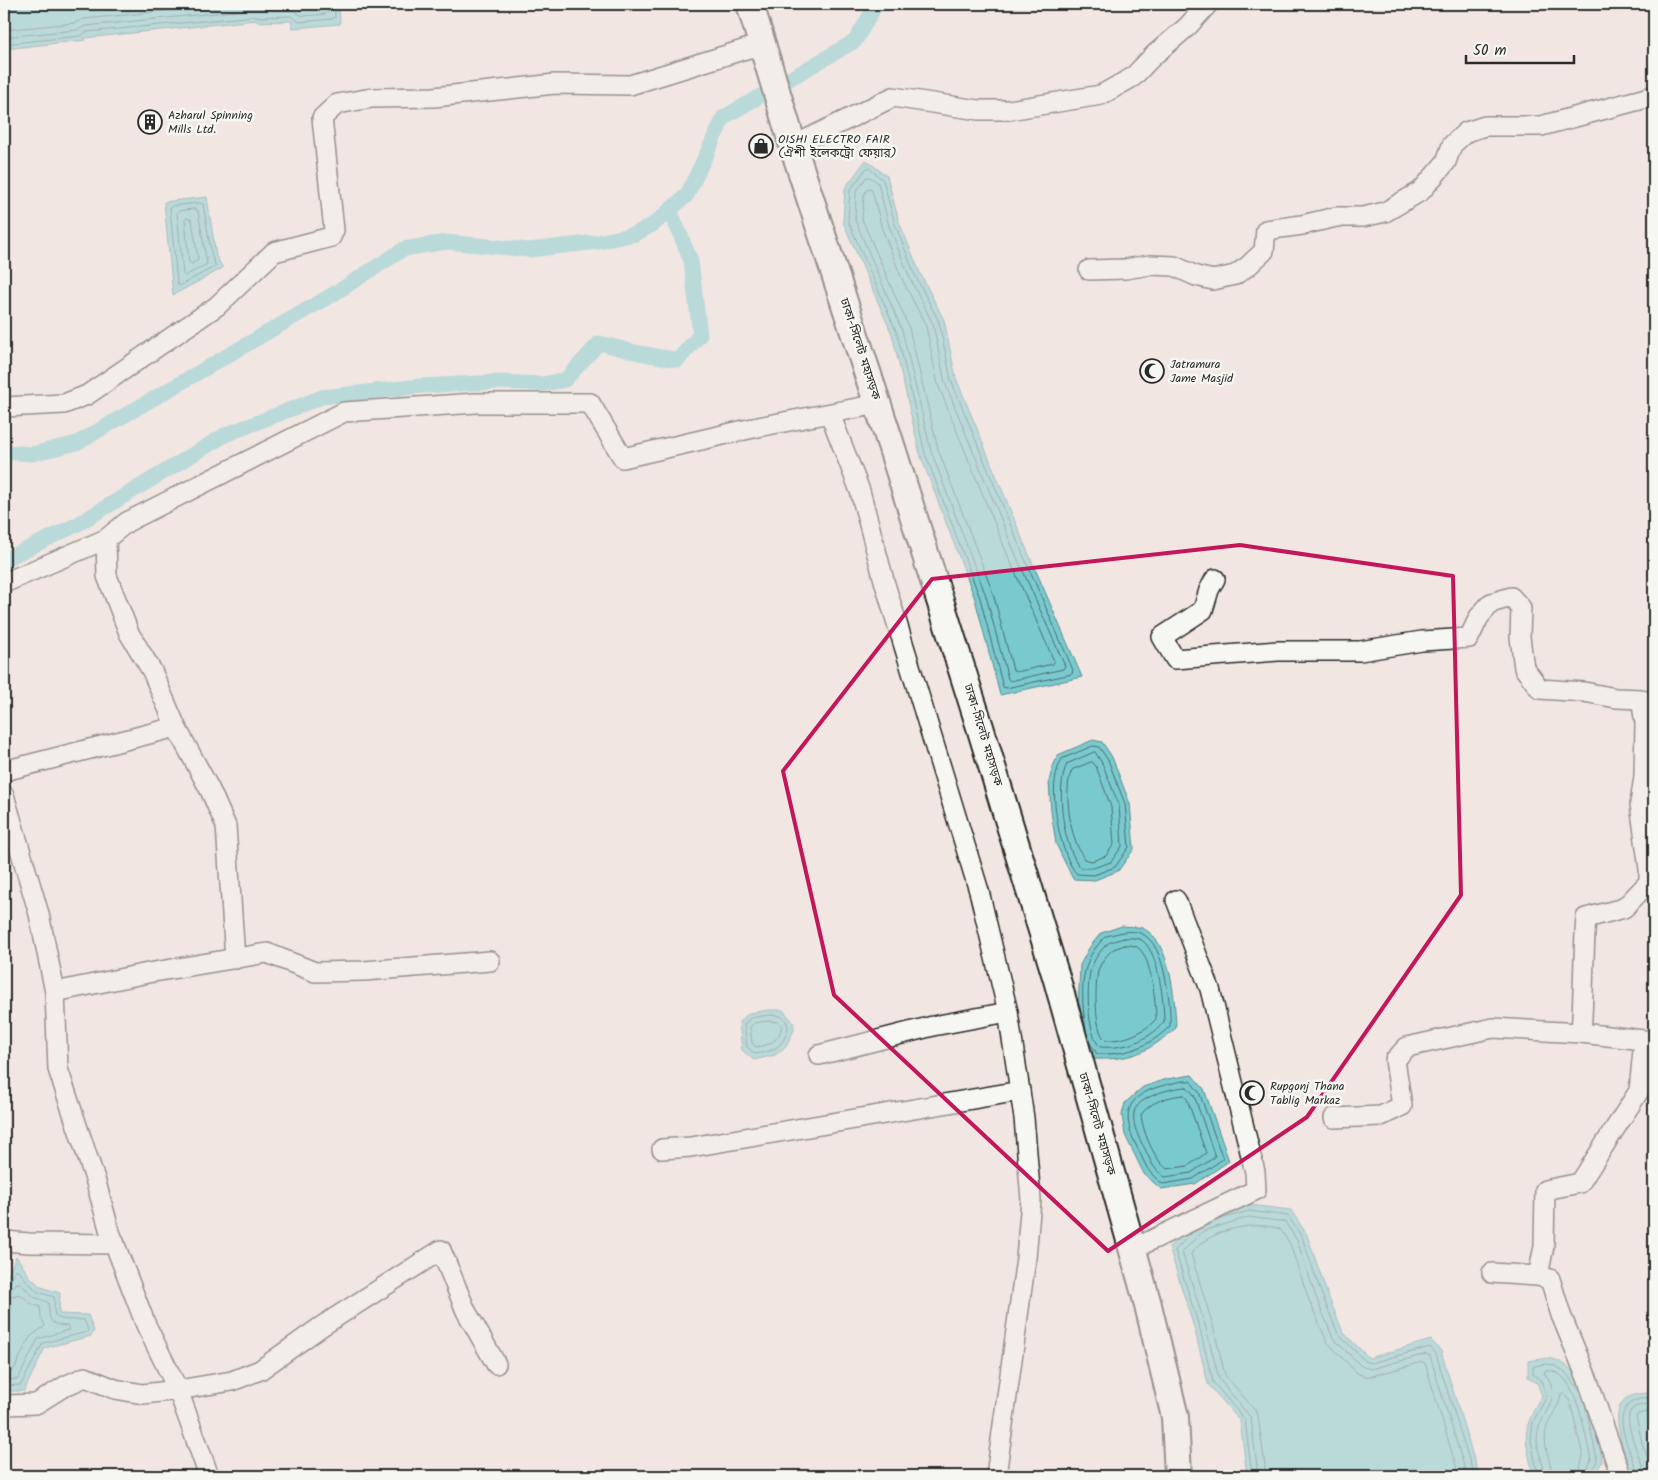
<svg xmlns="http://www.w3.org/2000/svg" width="1658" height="1480" viewBox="0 0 1658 1480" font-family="Kalam,'Noto Sans Bengali',sans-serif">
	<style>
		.water { fill: #79cacf; stroke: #5a8a8d }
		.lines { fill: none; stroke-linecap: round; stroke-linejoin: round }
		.shore { stroke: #4a6b6d; stroke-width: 1 }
		.canal { stroke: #79cacf; stroke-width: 15 }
		.minor-casing { stroke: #2b2b2b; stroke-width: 22 }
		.highway-casing { stroke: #2b2b2b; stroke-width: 30 }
		.minor { stroke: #f6f6f2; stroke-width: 19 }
		.highway { stroke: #f6f6f2; stroke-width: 26 }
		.marked { fill: none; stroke: #c2185b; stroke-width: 4; stroke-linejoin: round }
		.labels { text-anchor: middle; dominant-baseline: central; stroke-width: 5; stroke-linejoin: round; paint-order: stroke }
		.poi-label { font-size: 12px; fill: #2b2b2b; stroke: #f6f6f2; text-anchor: start }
		.street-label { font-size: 12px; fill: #2b2b2b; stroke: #f6f6f2 }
	</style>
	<rect width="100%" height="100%" fill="#f1e6e2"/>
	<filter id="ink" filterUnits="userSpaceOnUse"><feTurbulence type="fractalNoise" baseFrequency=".02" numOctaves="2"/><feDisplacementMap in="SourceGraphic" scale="10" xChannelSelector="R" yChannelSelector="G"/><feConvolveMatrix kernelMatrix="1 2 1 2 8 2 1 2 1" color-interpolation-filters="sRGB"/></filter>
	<g filter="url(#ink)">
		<g class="water">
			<polygon points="4,4 339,4 340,24 293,28 291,21 257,22 257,20 85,38 85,40 4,49"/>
			<polygon points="866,160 887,176 899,222 920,273 944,320 956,378 1026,548 1082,677 1000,695 975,599 920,454 892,334 843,222 845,188"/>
			<polygon points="207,197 216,256 223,268 173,295 164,202"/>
			<polygon points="1093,740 1102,742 1112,757 1130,804 1134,849 1118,871 1095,880 1073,879 1056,844 1051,811 1049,782 1052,769 1058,755"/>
			<path d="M1122 926C1128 927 1137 926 1142 928 1171 940 1175 1000 1176 1028 1147 1053 1131 1060 1093 1059L1083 1042 1078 1012 1080 965 1089 948 1101 933Z"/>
			<polygon points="769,1010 783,1010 793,1022 794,1030 785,1048 775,1055 754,1060 742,1050 739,1022 749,1013"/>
			<polygon points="1192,1075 1204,1089 1229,1161 1195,1184 1161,1189 1144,1174 1125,1135 1122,1115 1125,1103 1143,1087 1167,1079"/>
			<polygon points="1249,1205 1291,1210 1307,1235 1327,1293 1343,1332 1369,1358 1431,1340 1441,1351 1479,1476 1245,1476 1246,1467 1240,1421 1208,1384 1195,1331 1169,1247 1198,1221"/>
			<polygon points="16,1256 30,1277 41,1287 60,1293 59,1314 88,1315 94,1331 91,1336 45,1348 24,1391 4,1391 4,1285"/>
			<path d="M1549 1358C1556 1360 1562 1362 1567 1366 1585 1380 1595 1431 1601 1453L1602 1461 1595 1476H1534C1524 1439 1521 1430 1542 1396L1537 1383 1528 1377V1361Z"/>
			<path d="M1650 1392H1654V1476H1635C1627 1461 1608 1415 1624 1400 1630 1394 1642 1394 1650 1392Z"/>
			<polygon points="1064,1470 1074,1471 1084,1476 1047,1476 1055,1471"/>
		</g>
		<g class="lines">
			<g class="shore">
				<polyline points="4,30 74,23 84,19 235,4"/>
				<polyline points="4,37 77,30 85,26 256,9 292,10 303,16 326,14 328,12 328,4"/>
				<polyline points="4,44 80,36 86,32 256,16 261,17 291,16 299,22 332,19 335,17 334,4"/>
				<polygon points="869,168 883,180 895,224 915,275 939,322 951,380 1021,550 1073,670 1072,674 1006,688 1003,687 980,598 925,453 897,333 848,221 850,190 866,169"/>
				<polygon points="867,177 870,177 878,183 889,226 910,278 933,324 945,383 1015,553 1065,666 1063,669 1010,681 1008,679 986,596 931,451 902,330 855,220 856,192"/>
				<polygon points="868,189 872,190 882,229 903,281 926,326 938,385 1008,556 1054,661 1053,664 1016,672 1013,670 993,593 938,449 909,328 862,219 864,195"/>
				<polygon points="200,203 203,204 212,257 216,266 179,286 177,283 170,208 172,206"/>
				<polygon points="195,209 198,211 207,264 185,276 183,274 177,213 179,211"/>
				<polygon points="187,218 192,220 198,259 192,264 189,262 185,220"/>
				<path d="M1093 746 1099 747 1108 760 1125 804 1129 847 1115 867 1094 875 1077 874C1061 857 1052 805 1055 781 1056 773 1058 766 1062 759Z"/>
				<path d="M1095 752 1102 763 1119 805 1122 846 1111 862 1093 868H1081C1063 849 1055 787 1067 764Z"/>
				<path d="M1092 762 1096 766 1111 807 1114 844 1106 856 1092 861 1084 859C1081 852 1076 845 1074 837 1069 820 1064 786 1072 770Z"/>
				<path d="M1124 938C1131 938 1137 937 1143 941 1159 954 1164 1003 1164 1022 1148 1041 1125 1049 1100 1047 1087 1033 1086 986 1091 968 1094 960 1100 951 1106 945 1110 941 1118 940 1124 938Z"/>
				<path d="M1125 945C1129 945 1133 945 1137 947 1151 954 1156 1004 1156 1019 1144 1033 1124 1041 1105 1040 1094 1029 1095 986 1098 971 1100 964 1106 956 1111 951 1114 948 1120 947 1125 945Z"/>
				<path d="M769 1015 781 1016C789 1024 790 1027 785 1037 779 1050 768 1052 755 1054L747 1047 744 1024 751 1018Z"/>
				<path d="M770 1021 778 1022 782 1027C778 1041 771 1045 756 1047L752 1043 750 1027 754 1023Z"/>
				<path d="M1086 1031C1082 1003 1078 969 1097 946 1099 944 1102 939 1105 937 1108 935 1115 934 1119 933 1129 930 1141 931 1148 938 1165 952 1171 1005 1170 1026 1149 1047 1127 1055 1097 1054L1090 1043"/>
				<path d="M1183 1081H1190L1199 1092 1223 1159 1193 1179 1163 1184C1146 1171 1146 1165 1137 1147 1113 1100 1141 1089 1183 1081Z"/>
				<path d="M1187 1087 1194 1095 1215 1157 1191 1173 1165 1177C1152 1168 1152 1163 1145 1149 1139 1138 1132 1126 1134 1113 1136 1097 1173 1087 1187 1087Z"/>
				<path d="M1184 1095 1187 1099 1206 1153 1188 1166 1167 1169C1154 1159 1143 1132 1141 1115 1149 1102 1169 1096 1184 1095Z"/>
				<polyline points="1217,1220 1249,1211 1288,1216 1302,1237 1322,1295 1338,1334 1366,1362 1371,1363 1430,1347 1436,1354 1474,1476"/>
				<polyline points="1193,1232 1175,1250 1200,1330 1213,1382 1245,1420 1251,1467 1250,1476"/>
				<path d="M4 1284 10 1283 15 1270H18L26 1280 38 1292 54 1297C55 1302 53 1310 55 1315 58 1322 77 1319 84 1320L88 1330 87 1332 43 1343 21 1385 4 1386"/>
				<path d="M4 1291 11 1289 17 1283H20L34 1297 48 1302C50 1319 47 1325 68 1326L69 1328 68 1330 38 1339 18 1379 4 1380"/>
				<polyline points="4,1298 20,1294 30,1303 40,1307 41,1317 45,1326 30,1337 13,1371 4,1372"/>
				<polyline points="1586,1407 1597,1460 1591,1476"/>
				<polyline points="1257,1476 1257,1467 1251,1418 1219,1379 1206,1328 1182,1252 1203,1231 1249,1217 1285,1222 1297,1240 1316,1297 1333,1338 1361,1366 1371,1369 1426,1354 1430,1356 1467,1476"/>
				<path d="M1264 1476 1265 1466 1258 1416 1254 1409 1225 1375 1213 1326 1191 1254C1207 1230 1254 1220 1280 1229L1290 1244 1309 1300 1327 1342 1357 1373 1364 1376H1372L1422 1362 1425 1363 1459 1476"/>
				<path d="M1538 1476 1531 1440 1533 1422 1547 1396 1541 1381 1533 1374V1367C1557 1357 1569 1375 1581 1393"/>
				<path d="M1545 1476C1544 1464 1538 1454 1537 1442 1536 1411 1567 1403 1544 1373L1545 1371C1576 1365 1585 1435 1590 1455L1591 1460 1585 1476"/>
				<path d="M1552 1476C1551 1459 1541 1444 1547 1426 1550 1415 1560 1407 1561 1394L1563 1393 1570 1401 1583 1456 1578 1476"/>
				<path d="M1639 1476C1638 1471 1635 1467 1633 1461 1622 1431 1608 1399 1654 1397"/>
				<path d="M1645 1476C1644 1463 1620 1420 1632 1409 1636 1405 1649 1404 1654 1403"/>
				<polyline points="1653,1476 1652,1468 1642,1443 1636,1416 1638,1414 1654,1411"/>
			</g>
			<g class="canal">
				<polyline points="4,452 32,454 77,443 337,292 404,249 446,242 529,250 598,242 635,234 654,224 687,195 724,117 855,41 872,12 875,4"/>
				<polyline points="4,560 78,524 225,435 322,397 421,386 498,382 543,384 565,380 599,343 639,353 678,360 700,335 691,261 670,210"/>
			</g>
			<g class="minor-casing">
				<g id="minor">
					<polyline points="793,146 893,97 978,110 1009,110 1101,95 1133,77 1154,55 1187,27 1208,4"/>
					<polyline points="1089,270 1125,269 1150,265 1174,266 1196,276 1213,280 1235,275 1248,266 1264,251 1266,230 1302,225 1336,217 1363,217 1385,212 1421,191 1446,162 1452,145 1466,132 1485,126 1541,126 1654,96"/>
					<polyline points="4,407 64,404 87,395 217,306 274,252 331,237 334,230 322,118 337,104 372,98 434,97 555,84 630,85 762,44"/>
					<polyline points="830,414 860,491 885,584 979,891 1008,1012 1024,1118 1031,1200 1026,1258 996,1476"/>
					<polyline points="106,539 107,576 129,633 152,671 176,727"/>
					<path d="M1215 579 1209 590 1203 610 1162 637 1175 659 1278 651H1360L1422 641 1469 638 1479 617 1491 603 1511 597 1521 608 1520 637 1524 668 1540 689 1584 692 1616 698 1641 699 1645 723 1644 776 1640 804 1649 869V882L1624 908 1586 918C1583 956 1584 994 1581 1033"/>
					<polyline points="4,583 106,539 127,522 344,412 476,403 590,403 623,458 753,428 878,404"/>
					<polyline points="4,771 176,727 210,790 226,826 235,959"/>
					<polyline points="4,795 39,914 55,992 58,1069 95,1179 110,1232 146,1325 178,1390 209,1476"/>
					<polyline points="55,992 148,973 267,953 315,972 364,971 490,961"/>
					<polyline points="819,1055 933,1026 1008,1012"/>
					<polyline points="1334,1118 1381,1116 1402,1106 1395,1060 1407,1047 1493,1028 1581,1033 1644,1040 1639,1091 1580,1183 1545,1190 1544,1246 1538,1276"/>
					<polyline points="662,1149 691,1147 1020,1091"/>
					<polyline points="4,1241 29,1243 115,1244"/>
					<polyline points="1133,1249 1256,1190 1255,1172 1210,989 1176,900"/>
					<polyline points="1492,1273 1538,1276 1550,1279 1561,1315 1587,1378 1621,1476"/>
					<polyline points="4,1405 36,1404 65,1386 85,1377 115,1389 143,1394 178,1390 232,1381 260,1370 322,1326 441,1250 466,1311 496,1364"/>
				</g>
			</g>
			<g class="highway-casing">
				<polyline id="highway" points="750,4 793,146 891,445 980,727 1057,980 1147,1301 1175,1417 1178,1476"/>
			</g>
			<use href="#minor" class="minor"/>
			<use href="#highway" class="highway"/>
		</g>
	</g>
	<path d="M0 0H1658V1480H0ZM1240 545 1453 576 1461 895 1307 1117 1108 1251 834 995 783 771 932 579Z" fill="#f1e6e2" fill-opacity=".55" fill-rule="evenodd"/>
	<path class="marked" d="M1240 545 1453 576 1461 895 1307 1117 1108 1251 834 995 783 771 932 579Z"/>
	<defs>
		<g id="building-ring" transform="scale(1.25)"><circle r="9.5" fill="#f6f6f2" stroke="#2b2b2b" stroke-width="1.5"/><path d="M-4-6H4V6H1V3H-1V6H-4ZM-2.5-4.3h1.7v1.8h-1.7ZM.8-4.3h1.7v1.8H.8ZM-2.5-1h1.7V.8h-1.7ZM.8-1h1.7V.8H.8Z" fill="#2b2b2b"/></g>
		<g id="shop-ring" transform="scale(1.25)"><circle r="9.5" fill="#f6f6f2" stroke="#2b2b2b" stroke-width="1.5"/><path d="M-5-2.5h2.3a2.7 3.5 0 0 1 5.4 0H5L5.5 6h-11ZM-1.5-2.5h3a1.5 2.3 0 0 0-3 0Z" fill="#2b2b2b"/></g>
		<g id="mosque-ring" transform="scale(1.25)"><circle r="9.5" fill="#f6f6f2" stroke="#2b2b2b" stroke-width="1.5"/><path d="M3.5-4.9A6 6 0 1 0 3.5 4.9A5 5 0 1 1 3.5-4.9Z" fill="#2b2b2b"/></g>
	</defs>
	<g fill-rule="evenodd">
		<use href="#building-ring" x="150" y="122"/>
		<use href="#shop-ring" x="761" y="146"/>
		<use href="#mosque-ring" x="1152" y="371"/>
		<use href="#mosque-ring" x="1252" y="1093"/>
	</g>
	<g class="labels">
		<g class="poi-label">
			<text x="168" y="115">Azharul Spinning<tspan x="168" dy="14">Mills Ltd.</tspan></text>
			<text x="778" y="139">OISHI ELECTRO FAIR<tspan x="778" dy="14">(ঐশী ইলেকট্রো ফেয়ার)</tspan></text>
			<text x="1170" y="364">Jatramura<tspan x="1170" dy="14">Jame Masjid</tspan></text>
			<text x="1270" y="1086">Rupgonj Thana<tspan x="1270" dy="14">Tablig Markaz</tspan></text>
		</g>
		<g class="street-label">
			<text transform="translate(860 349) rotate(72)">ঢাকা-সিলেট মহাসড়ক</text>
			<text transform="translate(983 735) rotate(73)">ঢাকা-সিলেট মহাসড়ক</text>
			<text transform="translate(1097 1124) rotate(74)">ঢাকা-সিলেট মহাসড়ক</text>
		</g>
	</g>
	<rect width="1658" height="1480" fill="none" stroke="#f6f6f2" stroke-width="20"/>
	<rect x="10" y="10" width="1638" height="1460" fill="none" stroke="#2b2b2b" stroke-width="2" filter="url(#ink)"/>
	<path d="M1466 55v8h108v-8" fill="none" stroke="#2b2b2b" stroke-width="2.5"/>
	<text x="1473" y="55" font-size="15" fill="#2b2b2b" stroke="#f6f6f2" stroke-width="4" paint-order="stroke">50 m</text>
</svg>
